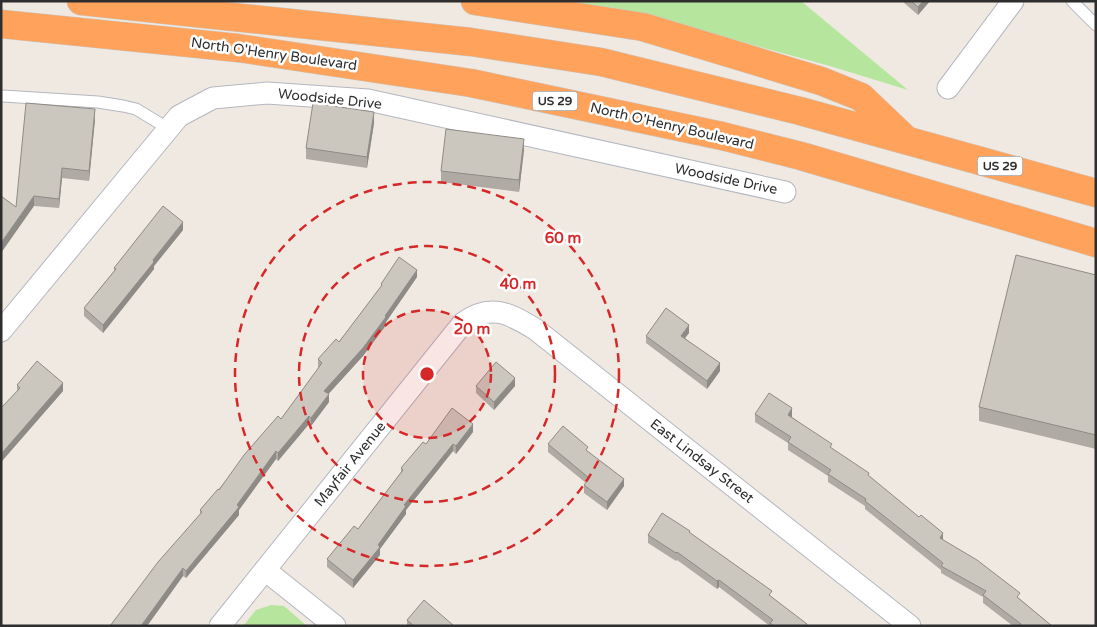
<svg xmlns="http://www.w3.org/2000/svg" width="1097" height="627" viewBox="0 0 1097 627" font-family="'Varela Round',sans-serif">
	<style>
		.green { fill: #b6e59e }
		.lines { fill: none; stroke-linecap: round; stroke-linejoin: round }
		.service-casing { stroke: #b4b7c1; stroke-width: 13 }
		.minor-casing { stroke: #b4b7c1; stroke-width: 23 }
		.motorway-casing { stroke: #c9c9c9; stroke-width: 29 }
		.service { stroke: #fff; stroke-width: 11 }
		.minor { stroke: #fff; stroke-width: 21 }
		.motorway { stroke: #ffa35c; stroke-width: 28 }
		.wall { fill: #afaba4 }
		.shaded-wall { fill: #8e8b86 }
		.building { fill: #cbc7bf; stroke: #8e8b86 }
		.ring { fill: none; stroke: #d62828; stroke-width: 2.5; stroke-dasharray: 9 6 }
		.labels { text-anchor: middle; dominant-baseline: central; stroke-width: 5; stroke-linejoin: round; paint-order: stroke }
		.shield { fill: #fff; stroke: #6d6d6d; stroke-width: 1 }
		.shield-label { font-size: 12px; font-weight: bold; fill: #2e2e2e }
		.street-label { font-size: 14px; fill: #2e2e2e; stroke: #fff }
		.centre { fill: #d62828; stroke: #fff; stroke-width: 2.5 }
		.ring-label { font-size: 15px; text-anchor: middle; font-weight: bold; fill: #d62828; stroke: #fff; stroke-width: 5; stroke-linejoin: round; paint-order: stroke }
	</style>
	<rect width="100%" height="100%" fill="#efe9e1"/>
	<g class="green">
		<polygon points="566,1 801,1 908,90 830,66 620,9"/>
		<polygon points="271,605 284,606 307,626 243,626 256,610"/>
	</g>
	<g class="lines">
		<g class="service-casing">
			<g id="service">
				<polyline points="1072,1 1096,25"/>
				<polyline points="3,96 98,102 123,106 136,109 169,129"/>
			</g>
		</g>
		<g class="minor-casing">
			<g id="minor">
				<polyline points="948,88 1013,1"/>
				<polyline points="1,331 179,116 213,98 267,93 368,100 785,192"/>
				<polyline points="265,570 335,626"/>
				<path d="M220 626 463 323C490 303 509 313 535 329L910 626"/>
			</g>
		</g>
		<g class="motorway-casing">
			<g id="motorway">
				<polyline points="81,1 471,42 601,62 800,111 1096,193"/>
				<polyline points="475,1 643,27 821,81 861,97 904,138"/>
				<polyline points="1,24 238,48 471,83 722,136 801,156 1096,243"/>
			</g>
		</g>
		<use href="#service" class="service"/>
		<use href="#minor" class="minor"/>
		<use href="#motorway" class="motorway"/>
	</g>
	<g class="wall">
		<polygon points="902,1 930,1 918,15"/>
		<polygon points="95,119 89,181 62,178 59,208 34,206 16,207"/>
		<polygon points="374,123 367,168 306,159 306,148"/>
		<polygon points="524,150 519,192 441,182 441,171"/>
		<polygon points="183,230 154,266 154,269 103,333 84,316 84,308 114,271 114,268"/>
		<polygon points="1096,275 1096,449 979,421 979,407"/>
		<polygon points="417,277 386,322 386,325 363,356 328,394 329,402 311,426 309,424 278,461 276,459 239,510 239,515 186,578 183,576 147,626 110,626 200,515 200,510 281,419 319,368 318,367 318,359 339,342 381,287 381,284"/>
		<polygon points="689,333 685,338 720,371 707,389 646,343 646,336"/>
		<polygon points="17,385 63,391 2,461 1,408 17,392"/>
		<polygon points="476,386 515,386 494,410 476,393"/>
		<polygon points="755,414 792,416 792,417 832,449 869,476 943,540 1020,599 1052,626 1013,626 983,603 983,597 941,573 941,570 865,509 865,506 828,482 828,476 788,450 788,443 755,422"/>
		<polygon points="473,432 456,454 453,451 406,510 406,514 380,549 380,555 353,588 327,567 327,559 358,529 401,472 401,468 426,444"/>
		<polygon points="548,444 588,452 624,486 607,510 584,493 584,485 586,483 548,452"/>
		<polygon points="690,533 772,597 807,626 770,626 719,587 717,589 677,560 676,561 648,543 648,535"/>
		<polygon points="407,620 453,626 407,626"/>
	</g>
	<g class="shaded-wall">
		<polygon points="923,1 930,1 918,15 918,7"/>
		<polygon points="95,109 95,119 89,181 89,171"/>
		<polygon points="374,112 374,123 367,168 367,157"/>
		<polygon points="524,139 524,150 519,192 519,180"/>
		<polygon points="62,168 62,178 59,208 59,199"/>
		<polygon points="34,196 34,206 1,253 1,243"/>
		<polygon points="183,222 183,230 154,266 154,269 103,333 103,325"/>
		<polygon points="417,270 417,277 386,322 386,325 363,356 324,399 324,391 385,316"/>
		<polygon points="689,325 689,333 681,343 681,336"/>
		<polygon points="720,363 720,371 707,389 707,381"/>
		<polygon points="515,378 515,386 494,410 494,402"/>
		<polygon points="63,383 63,391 2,461 2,453"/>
		<polygon points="329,394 329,402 311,426 311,418"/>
		<polygon points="792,408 792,416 788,423 788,415"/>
		<polygon points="309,416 309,424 278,461 278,453"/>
		<polygon points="473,424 473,432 456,454 456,446"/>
		<polygon points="453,444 453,451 406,510 406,514 380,549 380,555 353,588 353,580 404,505"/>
		<polygon points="276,451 276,459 239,510 239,515 186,578 186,571 237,505"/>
		<polygon points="624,479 624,486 607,510 607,502"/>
		<polygon points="943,533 943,541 940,538"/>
		<polygon points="183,568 183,576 147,626 141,626"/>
		<polygon points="719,580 719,587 717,589 717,581"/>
	</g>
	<g class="building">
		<polygon points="911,1 923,1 918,7"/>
		<polygon points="26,103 95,109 89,171 62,168 59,199 34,196 1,243 1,196 16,207"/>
		<polygon points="313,103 374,112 367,157 306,148"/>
		<polygon points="446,129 524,139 519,180 441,171"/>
		<polygon points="163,206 183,222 153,260 154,262 103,325 84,308 116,269 114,268"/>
		<polygon points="1016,255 1096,275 1096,435 979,407"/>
		<polygon points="399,257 417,270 385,316 386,317 363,348 324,391 329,394 311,418 309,416 278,453 276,451 237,505 239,507 186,571 183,568 141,626 110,626 158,562 202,512 200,510 218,489 219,490 244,455 278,416 281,419 322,363 318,359 336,339 339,342 382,285 381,284"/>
		<polygon points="666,308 689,325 681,336 720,363 707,381 646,336"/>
		<polygon points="37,361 63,383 2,453 1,408 20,388 17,385"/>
		<polygon points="496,362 515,378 494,402 476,386"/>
		<polygon points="769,393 792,408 788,415 832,444 830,447 869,473 868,475 919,517 921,515 943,533 940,538 977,560 1020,593 1017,597 1052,626 1020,626 1021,624 983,595 986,591 941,566 943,563 865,501 866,499 828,474 831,470 788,442 791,437 755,414"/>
		<polygon points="452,408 473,424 456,446 453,444 404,505 406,506 378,545 380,547 353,580 327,559 354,526 358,529 403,470 401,468 423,442 426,444"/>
		<polygon points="563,426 588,447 586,450 624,479 607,502 584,485 589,478 548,444"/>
		<polygon points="662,513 690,531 689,532 772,591 769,595 807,624 806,626 774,626 770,623 773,620 719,580 717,581 677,552 676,553 648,535"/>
		<polygon points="424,600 453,625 453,626 414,626 407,620"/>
	</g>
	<circle cx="427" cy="374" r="64" fill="#d62828" fill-opacity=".12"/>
	<g class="ring">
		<circle cx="427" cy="374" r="64"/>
		<circle cx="427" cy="374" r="128"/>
		<circle cx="427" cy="374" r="192"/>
	</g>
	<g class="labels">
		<g class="shield">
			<rect x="532.5" y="91.5" width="45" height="19" rx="4"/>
			<rect x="977.5" y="156.5" width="45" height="19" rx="4"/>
		</g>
		<g class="shield-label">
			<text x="555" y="101">US 29</text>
			<text x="1000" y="166">US 29</text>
		</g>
		<g class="street-label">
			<text transform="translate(274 54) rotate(8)">North O'Henry Boulevard</text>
			<text transform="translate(330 99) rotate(6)">Woodside Drive</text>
			<text transform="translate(672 126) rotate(13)">North O'Henry Boulevard</text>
			<text transform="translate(726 179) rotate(12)">Woodside Drive</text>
			<text transform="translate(702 461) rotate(38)">East Lindsay Street</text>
			<text transform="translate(350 464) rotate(-51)">Mayfair Avenue</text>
		</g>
	</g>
	<circle cx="427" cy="374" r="8" class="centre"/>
	<g class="ring-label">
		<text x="563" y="243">60 m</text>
		<text x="518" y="289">40 m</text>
		<text x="472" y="334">20 m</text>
	</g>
	<rect width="1097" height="627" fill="none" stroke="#2e2e2e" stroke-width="5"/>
</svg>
